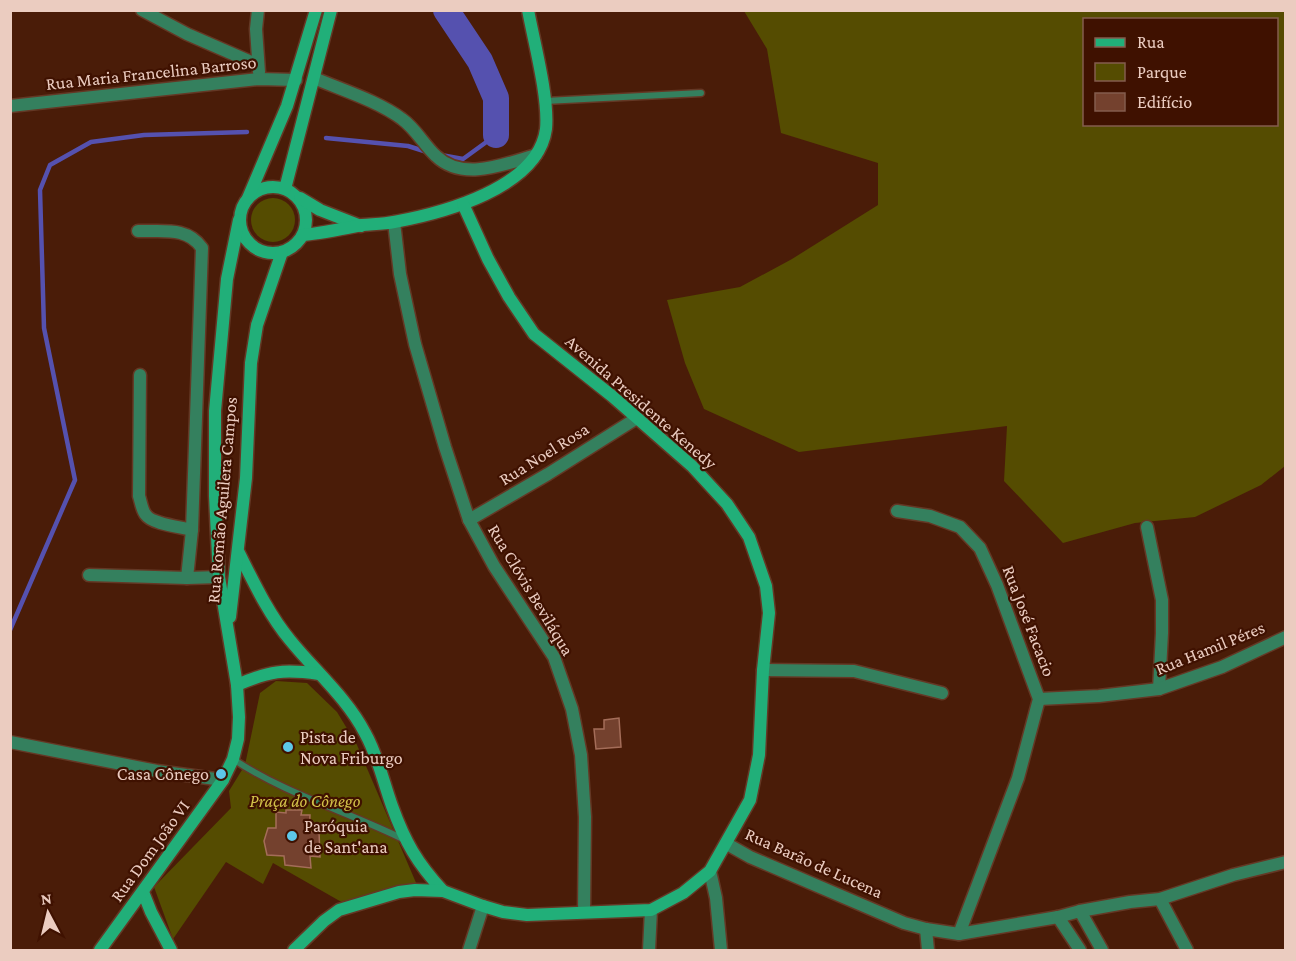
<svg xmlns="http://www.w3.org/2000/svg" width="1296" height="961" viewBox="0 0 1296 961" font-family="'Crimson Pro',serif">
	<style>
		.green { fill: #554c01; fill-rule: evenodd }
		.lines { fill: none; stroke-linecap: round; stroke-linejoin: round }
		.stream { stroke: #5551af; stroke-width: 4.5 }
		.river { stroke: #5551af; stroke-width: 26 }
		.building { fill: #74412e; stroke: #a46d59; stroke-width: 1.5 }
		.lane-casing { stroke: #643825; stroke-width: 9 }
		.street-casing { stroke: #643825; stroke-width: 15 }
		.secondary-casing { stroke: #643825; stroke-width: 15 }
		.lane { stroke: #34805e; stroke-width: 6 }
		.street { stroke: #34805e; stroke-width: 12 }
		.secondary { stroke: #21af79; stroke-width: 12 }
		.poi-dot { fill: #5dc7e8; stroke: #3f1100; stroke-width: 2 }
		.labels { text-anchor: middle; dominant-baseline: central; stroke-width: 4.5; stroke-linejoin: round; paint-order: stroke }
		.street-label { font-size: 18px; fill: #ebccc0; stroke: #3f1100 }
		.poi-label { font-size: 18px; fill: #ebccc0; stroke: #3f1100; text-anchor: start }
		.park-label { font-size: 18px; font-style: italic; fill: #d2c148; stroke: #3f1100 }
	</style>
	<rect width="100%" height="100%" fill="#4a1c08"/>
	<g class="green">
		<path d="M744 11H1285V466L1261 485 1195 517 1135 523 1063 543 1004 481 1007 426 799 452 704 409 685 363 667 300 740 287 792 259 878 205V163L781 133 767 49ZM1084 20H1276V124H1084Z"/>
		<circle cx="273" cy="220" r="22"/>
		<polygon points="276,681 307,683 337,712 357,745 417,885 345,904 273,863 263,884 226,862 173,939 154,887 231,808 229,791 245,765 260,693"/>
	</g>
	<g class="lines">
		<g class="stream">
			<polyline points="326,138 408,146 427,152"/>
			<polyline points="441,155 463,159 496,135"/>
			<polyline points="10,630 75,480 44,328 40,190 50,165 91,142 144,135 247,132"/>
		</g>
		<polyline class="river" points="446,10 480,61 496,98 496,135"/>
	</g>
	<g class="building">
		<polygon points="619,718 621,747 596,749 594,729 604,729 604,720"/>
		<polygon points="286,810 302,810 301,815 310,815 309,832 319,831 320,857 310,856 311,868 285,865 284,856 267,855 264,841 268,828 276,828 276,812 286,813"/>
	</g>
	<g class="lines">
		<g class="lane-casing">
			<g id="lane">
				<polyline points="545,101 701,93"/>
				<path d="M233 759C285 794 349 812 405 840"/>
			</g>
		</g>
		<g class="street-casing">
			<g id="street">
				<polyline points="142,10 187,34 258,65"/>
				<polyline points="258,10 256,29 259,72"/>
				<path d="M314 78C342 90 378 101 402 119 416 129 424 145 436 156 463 182 505 164 536 155"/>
				<polyline points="10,106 259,79 296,80"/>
				<polyline points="394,222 400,274 415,344 445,447 469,520 494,566 554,657 572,709 581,755 585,817 584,912"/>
				<path d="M138 231C162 232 187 226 202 248L192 530 187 578"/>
				<path d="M140 375 139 496C141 502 142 511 146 515 152 524 181 527 192 530"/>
				<polyline points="897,511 930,516 960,527 980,548 997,585 1039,699 1018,778 959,934"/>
				<polyline points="469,520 548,474 637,418"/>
				<polyline points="1147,527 1162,600 1162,633 1159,689"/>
				<polyline points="89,575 187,578 219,577"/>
				<polyline points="763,670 854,671 942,693"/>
				<polyline points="1039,699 1099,696 1159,689 1222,667 1286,637"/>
				<polyline points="10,742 157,771 223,780"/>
				<polyline points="727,844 750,857 904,923 926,929 959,934 1058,917 1080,911 1130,902 1160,899 1233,875 1286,862"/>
				<polyline points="710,871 716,898 721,950"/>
				<polyline points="1160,899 1187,950"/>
				<polyline points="1080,911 1102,950"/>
				<polyline points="1058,917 1080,950"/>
				<polyline points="926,929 928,950"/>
				<polyline points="469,950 483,906"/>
				<polyline points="649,950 651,910"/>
			</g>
		</g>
		<g class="secondary-casing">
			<g id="secondary">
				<circle cx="273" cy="220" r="33"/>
				<polyline points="285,189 331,10"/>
				<polyline points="248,198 287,106 316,10"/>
				<polyline points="300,198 320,210 361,226"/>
				<path d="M303 235C323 233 342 229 362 225 373 224 384 224 394 222 443 213 538 188 546 129 549 98 534 42 528 10"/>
				<path d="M239 553C254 583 269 615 290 640 315 671 347 698 365 733 378 756 383 781 392 806 405 842 417 863 443 891"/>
				<polyline points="230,617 246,478 251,363 257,325 282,252"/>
				<path d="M237 685C270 671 283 669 319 674"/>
				<polyline points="143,892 151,912 171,950"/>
				<polyline points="100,950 223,780 233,759 238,739 239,717 237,685 219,577 215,496 215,411 227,279 239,220"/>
				<polyline points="294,950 324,921 339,910 399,892 415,890 443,891 483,906 503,912 527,915 651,910 683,893 710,871 750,800 759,755 763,670 769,613 766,586 749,537 727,504 692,466 612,396 534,334 509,297 488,259 463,204"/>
			</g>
		</g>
		<use href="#lane" class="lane"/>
		<use href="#street" class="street"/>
		<use href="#secondary" class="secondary"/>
	</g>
	<g class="poi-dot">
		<circle cx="288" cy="747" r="6"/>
		<circle cx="221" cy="774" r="6"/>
		<circle cx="292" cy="836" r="6"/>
	</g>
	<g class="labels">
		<g class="street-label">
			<text transform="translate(151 73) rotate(-6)">Rua Maria Francelina Barroso</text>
			<text transform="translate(641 402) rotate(41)">Avenida Presidente Kenedy</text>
			<text transform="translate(544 454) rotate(-32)">Rua Noel Rosa</text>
			<text transform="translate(222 500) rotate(-85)">Rua Romão Aguilera Campos</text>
			<text transform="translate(531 590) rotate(59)">Rua Clóvis Beviláqua</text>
			<text transform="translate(1029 621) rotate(69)">Rua José Facacio</text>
			<text transform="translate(1210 648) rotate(-22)">Rua Hamil Péres</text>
			<text transform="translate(150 851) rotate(-54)">Rua Dom João VI</text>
			<text transform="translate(814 863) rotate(24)">Rua Barão de Lucena</text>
		</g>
		<g class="poi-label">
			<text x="300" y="737">Pista de<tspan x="300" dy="21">Nova Friburgo</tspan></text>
			<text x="209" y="774" text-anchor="end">Casa Cônego</text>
			<text x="304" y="826">Paróquia<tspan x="304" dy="21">de Sant'ana</tspan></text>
		</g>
		<g class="park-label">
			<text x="305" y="801">Praça do Cônego</text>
		</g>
	</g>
	<rect width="1296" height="961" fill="none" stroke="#ebccc0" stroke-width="24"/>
	<rect x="1083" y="18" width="195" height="108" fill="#3f1100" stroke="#845c4d" stroke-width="1.5"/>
	<rect x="1095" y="38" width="30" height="9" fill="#21af79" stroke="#845c4d" stroke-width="1.5"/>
	<text x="1137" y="48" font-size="18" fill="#ebccc0">Rua</text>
	<rect x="1095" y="63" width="30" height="18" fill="#554c01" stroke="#845c4d" stroke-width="1.5"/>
	<text x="1137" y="78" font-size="18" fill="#ebccc0">Parque</text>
	<rect x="1095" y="93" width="30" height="18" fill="#74412e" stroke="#845c4d" stroke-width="1.5"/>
	<text x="1137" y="108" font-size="18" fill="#ebccc0">Edifício</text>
	<g transform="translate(48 913) rotate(353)" stroke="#3f1100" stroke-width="4.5" paint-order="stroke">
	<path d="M0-4.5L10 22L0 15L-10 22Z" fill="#ebccc0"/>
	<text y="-9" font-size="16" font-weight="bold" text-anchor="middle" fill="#ebccc0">N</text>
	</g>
</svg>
